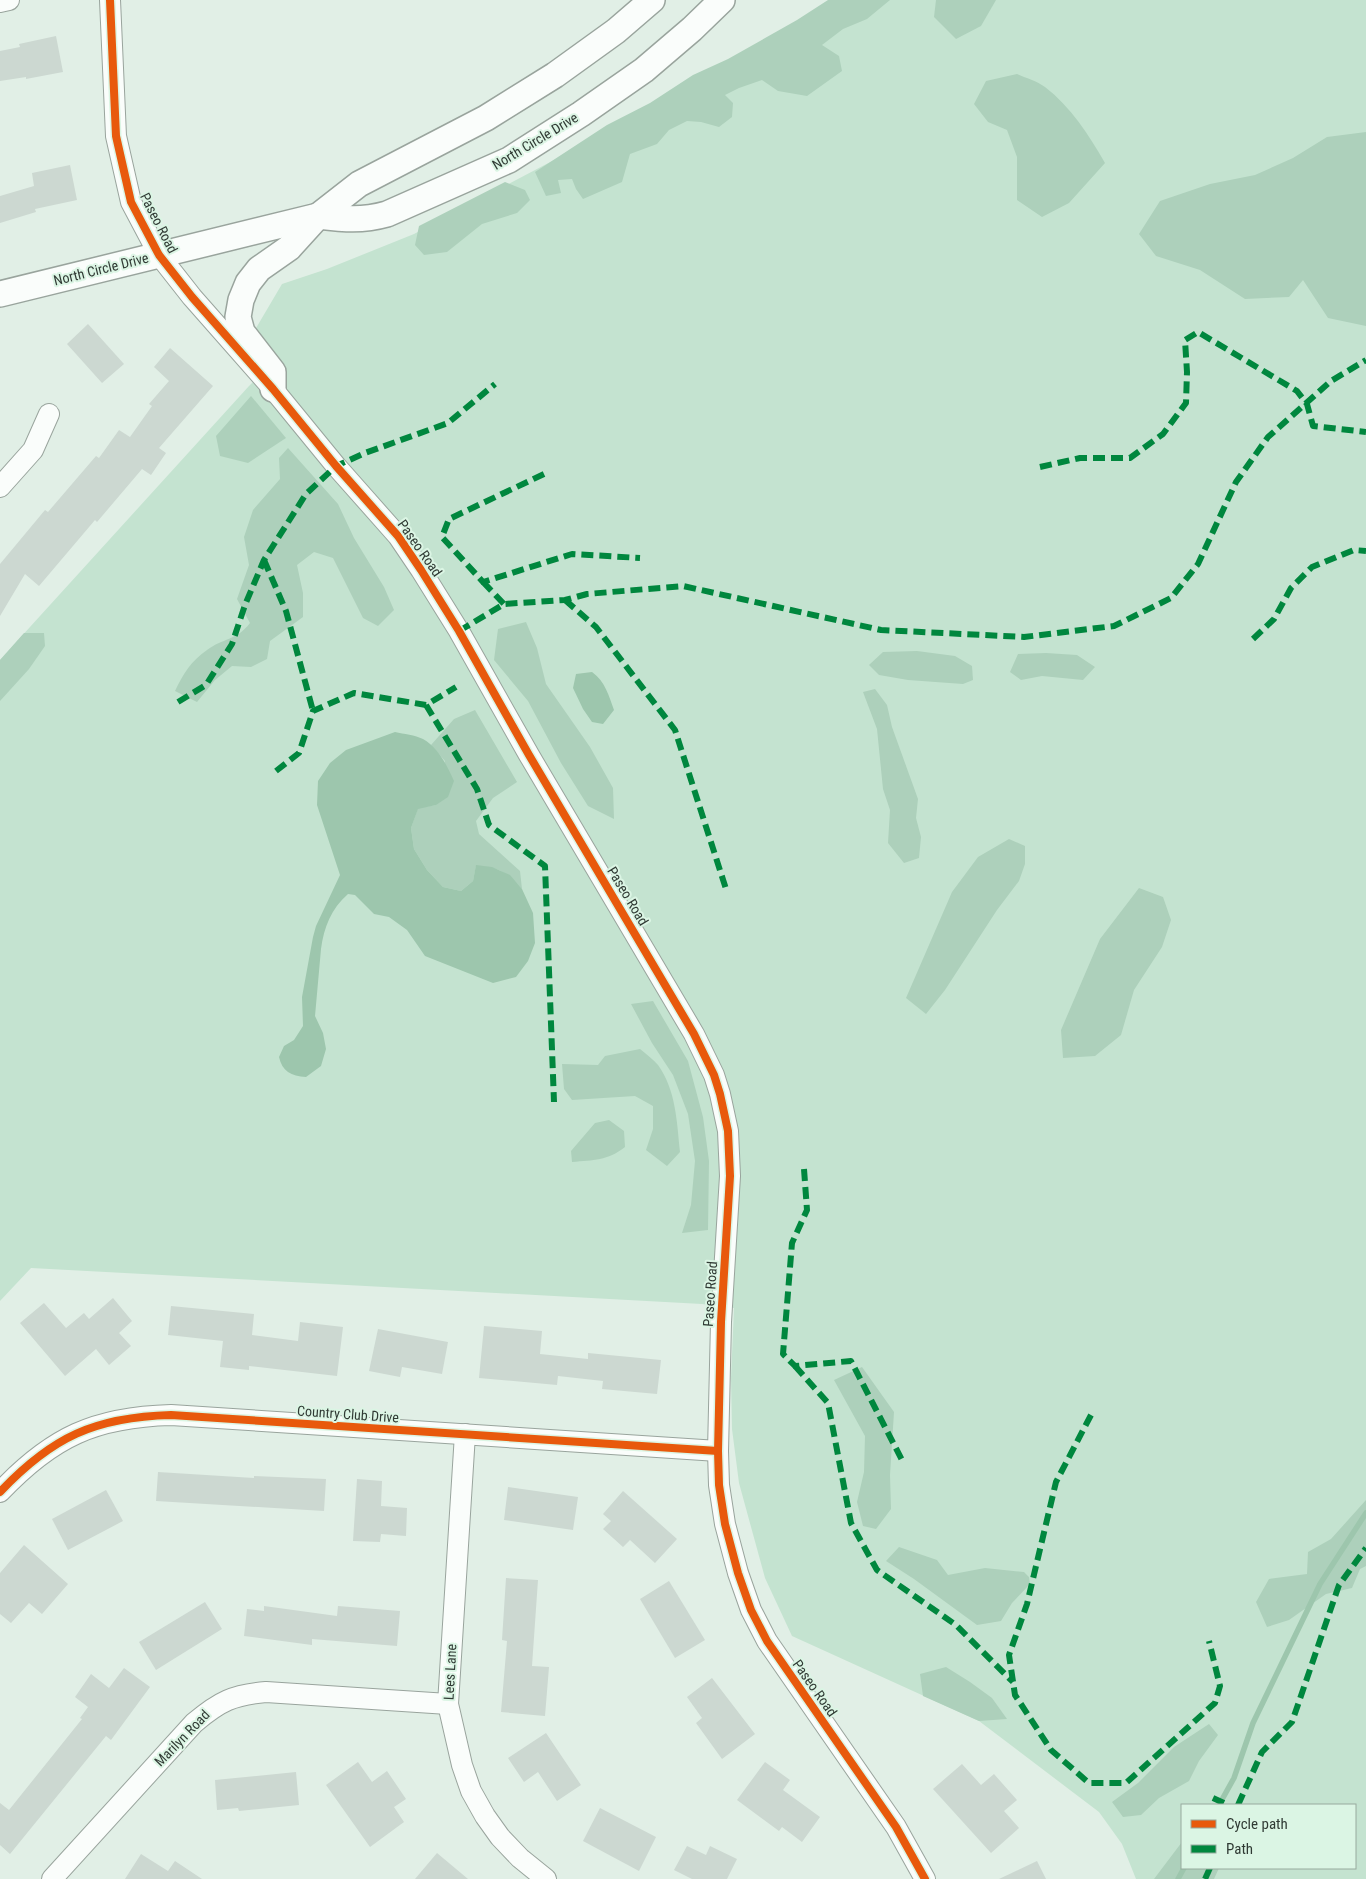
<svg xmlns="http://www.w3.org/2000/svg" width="1366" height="1879" viewBox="0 0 1366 1879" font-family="'Roboto Condensed',sans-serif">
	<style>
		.green { fill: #c4e3d0; fill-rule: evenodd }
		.forest { fill: #add0bb }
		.water { fill: #9dc6ad }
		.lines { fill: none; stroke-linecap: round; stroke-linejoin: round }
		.stream { stroke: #9dc6ad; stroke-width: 5.5 }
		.building { fill: #ccd8d1 }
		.minor-casing { stroke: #99a49d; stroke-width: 22 }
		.major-casing { stroke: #99a49d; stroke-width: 28 }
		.minor { stroke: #fafdfb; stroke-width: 20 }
		.major { stroke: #fafdfb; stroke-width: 25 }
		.quiet { stroke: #00873e; stroke-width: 6; stroke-dasharray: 12 6; stroke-linecap: butt }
		.cycleway-casing { stroke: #dbf5e4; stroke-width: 11 }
		.cycleway { stroke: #e8590c; stroke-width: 8 }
		.labels { text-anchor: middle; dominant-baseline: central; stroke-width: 4; stroke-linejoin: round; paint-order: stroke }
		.street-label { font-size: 14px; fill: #303a34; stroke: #dbf5e4 }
	</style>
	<rect width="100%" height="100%" fill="#e1efe6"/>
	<path class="green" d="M847 0H1366V1879H1136L1122 1844 1099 1812 979 1721 792 1636 765 1578 739 1483 732 1429 731 1378 734 1308 702 1304 31 1268 0 1301V660L249 386 272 363 252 335 282 284 327 269 414 234 628 121ZM1182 1805H1355V1868H1182Z"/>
	<g class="forest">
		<polygon points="828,0 890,0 867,19 843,29 822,45 839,56 842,71 807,96 778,91 762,80 739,88 725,95 733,103 732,117 719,127 701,122 687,121 669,130 657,144 630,154 622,182 583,199 576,189 572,179 558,180 561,193 546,196 535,172 607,125 650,103 693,75 728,59 797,20"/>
		<polygon points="936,0 996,0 981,26 956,39 934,17"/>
		<path d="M1017 74C1026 78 1037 81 1045 87 1071 107 1089 135 1105 163L1069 203 1042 217 1017 200V157L1007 130 988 122 974 104 986 81Z"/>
		<polygon points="1366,132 1366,326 1328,318 1303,280 1289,297 1245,299 1200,270 1156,256 1139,234 1160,201 1210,184 1255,175 1293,158 1327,137"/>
		<polygon points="505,182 525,190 530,200 517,213 482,224 447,252 424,255 415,245 419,226"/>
		<polygon points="251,396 286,438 248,463 220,456 216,436"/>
		<path d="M288 448 338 504 354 538 384 587 394 610 378 626 363 618 333 558 314 552 297 565 303 593V617L270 641 267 659 251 667 232 666 215 680 197 702 175 691C183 674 191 661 207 650 223 638 236 641 250 623L237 599 249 565 244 537 253 510 280 479 279 458Z"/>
		<polygon points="526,622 537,648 546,684 590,747 613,788 614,819 588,806 561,763 528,701 494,660 498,629"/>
		<polygon points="24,633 44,633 45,646 29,669 0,701 0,660"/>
		<polygon points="917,651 955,656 972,666 973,680 963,684 908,680 879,675 869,665 883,652"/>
		<polygon points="1046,653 1077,655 1095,667 1083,680 1042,676 1021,680 1010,672 1018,654"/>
		<polygon points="875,689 887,705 892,727 918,799 916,818 921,837 919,858 904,863 888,843 890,810 883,789 877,729 863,692"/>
		<path d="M475 710 517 782 493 798 476 821 479 834 520 871 522 889C507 872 499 867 476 866L473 881 461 891 443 887 427 870 414 849 411 828 418 808 436 805 445 761 431 745 454 719Z"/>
		<polygon points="1009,839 1025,846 1025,864 1019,881 997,910 945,990 926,1014 906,998 952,892 978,857"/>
		<polygon points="1139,888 1163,897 1171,920 1162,947 1134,990 1121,1035 1095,1056 1063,1058 1061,1030 1100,939"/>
		<polygon points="653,1001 688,1061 703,1117 709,1161 708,1230 682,1233 691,1205 695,1161 688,1114 673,1075 652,1043 631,1004"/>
		<path d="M640 1049C646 1054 653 1059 658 1065 676 1090 677 1122 680 1152L667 1166 646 1150 653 1129V1106L635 1096 572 1100 564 1089 562 1064 598 1065 605 1056Z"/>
		<path d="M609 1120 624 1131 625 1147C607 1161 594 1160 572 1162L571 1151 595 1123Z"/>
		<polygon points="862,1367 894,1412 890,1475 891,1509 876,1529 863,1526 857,1502 864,1472 865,1436 834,1380"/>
		<polygon points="1366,1500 1366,1566 1360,1569 1352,1588 1326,1594 1289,1620 1267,1627 1256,1602 1269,1579 1307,1574 1308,1552 1331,1539"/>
		<polygon points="899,1547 937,1560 948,1575 985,1568 1024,1572 1029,1577 1030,1584 1012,1603 1001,1621 977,1625 914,1579 886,1561"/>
		<polygon points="946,1667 970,1682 992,1698 1007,1719 979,1721 923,1696 920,1674"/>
		<polygon points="1209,1724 1218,1735 1199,1761 1189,1781 1159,1798 1141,1815 1123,1817 1112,1802 1138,1783 1174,1747"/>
		<polygon points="1182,1842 1182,1868 1219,1868 1214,1879 1154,1879"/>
	</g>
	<g class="water">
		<path d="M592 672C605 681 609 696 614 710L603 724 592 722 583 709 573 688 576 674Z"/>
		<path d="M395 732C404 734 415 735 423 739 439 748 447 766 454 781L448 797 436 805 418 809 411 828 414 849 427 870 443 887 461 891 473 881 476 865 492 867 510 875 522 889 533 913 535 943 528 961 516 977 493 983 425 956 407 930 389 917 374 914 355 895 348 894C331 909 324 927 321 949L315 1016 323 1033 326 1049 321 1066 306 1077C291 1076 282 1071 279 1057L284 1046 294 1040 303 1026 302 997 313 937 316 926 340 875 317 805 318 781 330 763 346 750Z"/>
	</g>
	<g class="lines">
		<g class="stream">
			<polyline points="1219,1805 1234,1778 1253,1723 1320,1584 1366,1513"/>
			<polyline points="1178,1879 1184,1868"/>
		</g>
	</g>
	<g class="building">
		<polygon points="56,36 63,72 26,79 26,77 0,81 0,51 20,47 19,44"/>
		<polygon points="70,165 77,200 35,209 36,212 0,223 0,196 34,186 32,173"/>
		<polygon points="88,324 124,364 102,383 67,344"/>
		<polygon points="170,348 213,386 159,448 166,453 151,475 142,469 97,522 95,520 39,586 25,574 0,616 0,564 45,510 48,512 96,456 99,458 119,430 130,437 152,406 149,404 169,381 154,367"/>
		<polygon points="113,1298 132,1321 119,1333 131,1346 109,1365 96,1349 65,1376 20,1323 44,1303 66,1328 84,1313 89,1319"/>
		<polygon points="171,1306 254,1314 252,1335 298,1341 300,1322 343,1327 337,1376 249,1366 249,1370 220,1367 223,1341 168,1335"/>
		<polygon points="484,1326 542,1331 540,1354 588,1359 588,1353 661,1360 657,1394 602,1389 603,1381 558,1376 557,1385 479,1378"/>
		<polygon points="378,1329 448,1342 442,1374 402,1367 400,1377 369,1371"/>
		<polygon points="158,1472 254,1478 254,1476 326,1479 324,1511 156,1501"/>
		<polygon points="357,1479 382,1481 381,1506 407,1508 406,1536 381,1534 380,1542 353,1541"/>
		<polygon points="508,1487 578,1497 573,1530 504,1520"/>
		<polygon points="106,1490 123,1521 68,1550 52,1519"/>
		<polygon points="623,1491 677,1539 655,1563 630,1540 623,1547 603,1529 611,1521 603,1514"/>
		<polygon points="24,1545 68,1584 42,1614 29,1603 11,1623 0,1614 0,1573"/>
		<polygon points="506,1578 538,1580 532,1666 549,1667 545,1716 501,1712 507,1641 502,1640"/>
		<polygon points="669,1581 705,1640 675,1658 640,1599"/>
		<polygon points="205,1602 222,1629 156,1670 139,1642"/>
		<polygon points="264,1606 337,1616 338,1606 400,1611 397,1646 312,1639 312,1645 244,1636 247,1609 264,1611"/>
		<polygon points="124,1668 150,1687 111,1740 106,1736 10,1854 0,1845 0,1803 9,1810 82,1719 80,1718 88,1707 75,1697 91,1674 109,1688"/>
		<polygon points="712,1678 755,1734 722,1759 696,1723 702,1718 687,1697"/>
		<polygon points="546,1733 581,1785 557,1801 538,1772 524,1782 508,1758"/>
		<polygon points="358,1762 372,1782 387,1771 406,1799 394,1807 404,1822 370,1847 326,1785"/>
		<polygon points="765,1762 790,1780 783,1790 820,1817 802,1842 782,1827 779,1831 737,1800"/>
		<polygon points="962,1764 981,1785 994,1774 1017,1800 1004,1811 1019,1828 991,1853 933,1789"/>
		<polygon points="296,1772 299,1805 239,1811 238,1808 217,1810 215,1780"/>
		<polygon points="600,1808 656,1837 639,1871 583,1841"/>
		<polygon points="687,1846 706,1855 710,1846 737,1859 727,1879 692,1879 674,1870"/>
		<polygon points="437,1853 468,1879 415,1879"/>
		<polygon points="141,1854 168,1871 175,1861 202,1879 125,1879"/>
		<polygon points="1037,1861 1046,1879 999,1879"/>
	</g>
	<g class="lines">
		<g class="minor-casing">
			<g id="minor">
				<polyline points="110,0 116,136 131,202 159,255 192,297 273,389 336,466 398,536 421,570 459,631 529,755 694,1034 714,1075 720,1094 728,1131 730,1176 721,1322 718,1451 719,1485 725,1524 738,1573 751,1610 767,1641 896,1827 925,1879"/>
				<polyline points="0,2 9,0"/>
				<polyline points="0,487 33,450 49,414"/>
				<polyline points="465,1434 448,1704 462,1765 471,1791 485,1816 500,1837 520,1858 546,1879"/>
				<path d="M0 1492C52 1437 95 1417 171 1415L718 1451"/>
				<path d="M52 1879 194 1723C220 1701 233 1695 266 1692L448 1704"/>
			</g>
		</g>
		<g class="major-casing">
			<g id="major">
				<path d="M0 294 318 216C344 219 362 221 387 214L509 160 581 114 644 70 692 29 722 0"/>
				<polyline points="273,389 273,372 242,332 238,317 241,300 248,283 259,269 289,248 318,216 359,184 486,118 555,75 616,31 652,0"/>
			</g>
		</g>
		<use href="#minor" class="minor"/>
		<use href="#major" class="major"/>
		<g class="quiet">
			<polyline points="1040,467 1080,458 1130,458 1163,434 1186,403 1187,372 1185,340 1198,332 1297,391 1307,404 1313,426 1366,432"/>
			<polyline points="544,474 449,519 442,537 483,582 572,554 640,558"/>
			<polyline points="264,560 286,611 313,711"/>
			<polyline points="483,582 504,604"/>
			<polyline points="565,600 596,627 675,730 726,889"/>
			<polyline points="459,631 504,604 565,600 587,594 683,586 881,630 1024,637 1114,626 1171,598 1198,564 1236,482 1268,437 1331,381 1366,360"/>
			<polyline points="1253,639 1274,619 1291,588 1312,567 1354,550 1366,551"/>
			<polyline points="178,702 206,685 232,644 245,605 264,560 306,494 336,466 365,453 448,423 495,384"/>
			<polyline points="426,705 477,789 489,825 545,866 554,1102"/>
			<polyline points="276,771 299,753 313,711 354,693 426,705 456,687"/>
			<polyline points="804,1169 807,1210 792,1243 783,1354 795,1366 851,1361 903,1462"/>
			<polyline points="795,1366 828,1403 851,1523 877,1570 956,1625 1013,1682"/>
			<polyline points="1091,1415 1056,1482 1027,1604 1009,1655 1015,1695 1051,1750 1089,1783 1126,1783 1215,1703 1220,1686 1209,1641"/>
			<polyline points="1213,1798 1228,1805"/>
			<polyline points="1238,1805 1262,1752 1292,1722 1339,1585 1366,1548"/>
			<polyline points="1205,1879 1210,1868"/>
		</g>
		<g class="cycleway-casing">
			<g id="cycleway">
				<polyline points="110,0 116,136 131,202 159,255 192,297 273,389 336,466 398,536 421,570 459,631 529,755 694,1034 714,1075 720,1094 728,1131 730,1176 721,1322 718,1451 719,1485 725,1524 738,1573 751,1610 767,1641 896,1827 925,1879"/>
				<path d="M0 1492C52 1437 95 1417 171 1415L718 1451"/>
			</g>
		</g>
		<use href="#cycleway" class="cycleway"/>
	</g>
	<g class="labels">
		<g class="street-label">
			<text transform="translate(535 141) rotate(-31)">North Circle Drive</text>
			<text transform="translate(159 223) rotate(63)">Paseo Road</text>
			<text transform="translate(101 269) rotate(-14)">North Circle Drive</text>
			<text transform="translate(420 548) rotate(55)">Paseo Road</text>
			<text transform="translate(628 896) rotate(59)">Paseo Road</text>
			<text transform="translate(710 1294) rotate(-86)">Paseo Road</text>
			<text transform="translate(348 1414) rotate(4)">Country Club Drive</text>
			<text transform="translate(450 1672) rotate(-87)">Lees Lane</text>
			<text transform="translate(815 1688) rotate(55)">Paseo Road</text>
			<text transform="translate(182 1738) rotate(-46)">Marilyn Road</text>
		</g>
	</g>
	<rect x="1181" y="1804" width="175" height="65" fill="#dbf5e4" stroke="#97aa9e"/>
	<rect x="1191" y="1820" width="25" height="8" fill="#e8590c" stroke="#97aa9e"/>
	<text x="1226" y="1829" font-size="15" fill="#303a34">Cycle path</text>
	<rect x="1191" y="1845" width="25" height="8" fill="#00873e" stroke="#97aa9e"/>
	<text x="1226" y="1854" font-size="15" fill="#303a34">Path</text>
</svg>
